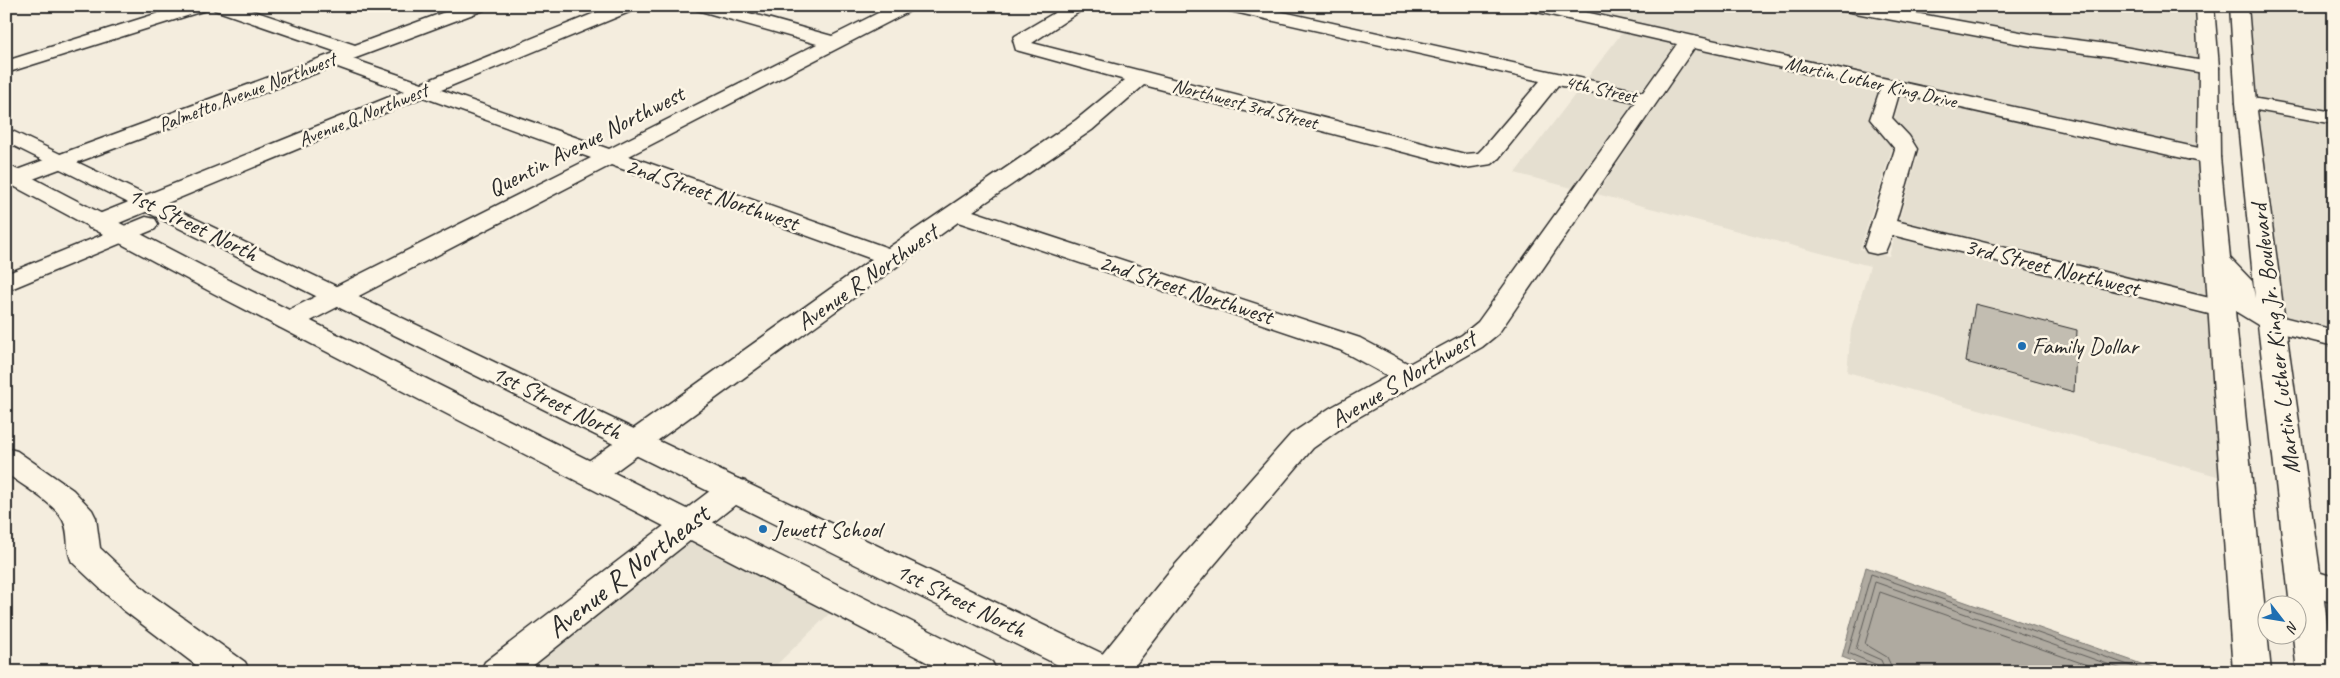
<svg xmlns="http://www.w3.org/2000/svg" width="2340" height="678" viewBox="0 0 2340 678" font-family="Caveat,sans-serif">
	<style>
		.built { fill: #e5dfd0 }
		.water { fill: #afaaa0; stroke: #7a7771 }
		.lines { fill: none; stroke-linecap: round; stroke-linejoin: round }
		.shore { stroke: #605e5a; stroke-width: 1 }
		.building { fill: #c2bdb1; stroke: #2b2b2b }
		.minor-casing { stroke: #2b2b2b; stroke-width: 3 }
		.major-casing { stroke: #2b2b2b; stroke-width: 3 }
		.minor { fill: #fcf5e5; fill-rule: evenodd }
		.major { fill: #fcf5e5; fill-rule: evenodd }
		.poi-dot { fill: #1f6fb2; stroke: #fcf5e5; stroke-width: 2 }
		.labels { text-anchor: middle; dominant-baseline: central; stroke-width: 5; stroke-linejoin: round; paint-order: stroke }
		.far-street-label { font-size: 20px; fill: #2b2b2b; stroke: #fcf5e5 }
		.street-label { font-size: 24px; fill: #2b2b2b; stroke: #fcf5e5 }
		.poi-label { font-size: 24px; fill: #2b2b2b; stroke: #fcf5e5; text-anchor: start }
		.near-street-label { font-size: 29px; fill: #2b2b2b; stroke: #fcf5e5 }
	</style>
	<rect width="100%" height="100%" fill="#f4edde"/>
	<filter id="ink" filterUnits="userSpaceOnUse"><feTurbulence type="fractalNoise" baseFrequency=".02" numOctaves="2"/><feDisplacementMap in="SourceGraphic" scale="10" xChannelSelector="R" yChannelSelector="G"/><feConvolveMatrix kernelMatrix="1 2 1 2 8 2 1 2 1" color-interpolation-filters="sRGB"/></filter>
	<g filter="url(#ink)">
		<g class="built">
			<polygon points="1549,6 1828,6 2030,43 2213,72 2216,154"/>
			<polygon points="1861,6 1937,6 1933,19"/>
			<polygon points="1959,6 2211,6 2213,66 1955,23"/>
			<polygon points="2234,6 2334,6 2334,114 2240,98"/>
			<polygon points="1624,30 1676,42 1640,93 1585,81"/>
			<polygon points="1697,46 1879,88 1869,118 1877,128 1891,140 1893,146 1860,249 1889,256 1895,234 2229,317 2242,483 1847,372 1851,330 1870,266 1597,194"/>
			<polygon points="1580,88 1635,100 1572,188 1515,173"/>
			<polygon points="1902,93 2217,163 2228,304 1898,224 1919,151 1916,143 1899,129 1894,121"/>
			<polygon points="2240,106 2334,122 2334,332 2262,313"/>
			<polygon points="690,539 831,612 769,672 521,672"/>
		</g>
		<polygon class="water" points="1866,567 2164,672 1880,672 1842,657"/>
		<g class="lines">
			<g class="shore">
				<polyline points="1880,672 1877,665 1848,653 1871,574 2148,672"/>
				<polyline points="1886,672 1881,660 1856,649 1875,582 2130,672"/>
				<polyline points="1894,672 1887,657 1865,644 1880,592 2107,672"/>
			</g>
		</g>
		<polygon class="building" points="1975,304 2077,330 2074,392 1966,362"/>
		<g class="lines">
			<g class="minor-casing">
				<g id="minor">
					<polygon points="181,6 209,6 206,10 6,73 6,61"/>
					<path d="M212 6H239L355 45 461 6H487L484 10 353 59 422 83 612 6H637L634 10 441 90 609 149 817 44 697 10 694 6H724L832 36 892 6H915L912 10 629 156 888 248 1076 120 1125 80 1016 50 1013 40 1015 36 1066 6H1088L1032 43 1465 154 1478 153 1483 148 1540 81 1230 11 1224 10 1221 6H1256L1643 92 1677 44 1533 11 1527 10 1524 6H1558L2217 152 2220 157 2217 162 2209 164 1899 94 1892 118 1909 136 1917 149 1896 221 2230 303 2234 309 2230 315 2221 317 1892 235 1885 252 1876 254 1867 252 1864 247 1895 149 1870 119 1880 90 1694 48 1498 334 1482 347 1350 422 1313 448 1192 591 1130 672H1091L1096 662 1168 573 1291 434 1330 408 1388 376 1340 350 958 222 602 481 591 485 580 481 575 474 580 467 872 259 611 165 299 327 289 329 279 327 276 321 279 315 591 158 423 97 107 228 98 230 89 228 86 223 89 218 404 91 335 66 6 189V174L337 52 215 10ZM1144 85 1465 168 1492 164 1499 158 1558 85 1636 102 1478 322 1462 335 1409 364 1360 338 973 211 1092 130Z"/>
					<polygon points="1836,6 1876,6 2031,34 2107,44 2209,62 2216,64 2219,68 2216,72 2209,74 2107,56 2031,46 1845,11 1839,10"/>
					<polygon points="2246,97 2334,112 2334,124 2239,107 2236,103 2239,99"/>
					<polygon points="146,217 155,219 158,224 155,229 6,291 6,274"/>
					<polygon points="2271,314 2334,330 2334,346 2261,328 2257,322 2261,316"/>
					<path d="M6 448 17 451 73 490 92 510 96 518 100 548 146 591 245 662 250 672H205L122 609 72 562C65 549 70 533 63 520 54 503 22 485 6 473Z"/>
					<polygon points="734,478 745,481 750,489 745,497 525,672 480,672 485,662 723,481"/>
					<polygon points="2305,568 2334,577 2334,603 2293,590 2288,581 2293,572"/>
				</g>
			</g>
			<g class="major-casing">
				<g id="major">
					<polygon points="2196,6 2214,6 2219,68 2220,157 2230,258 2252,281 2255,298 2236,103 2230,6 2248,6 2256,103 2285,322 2334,672 2297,672 2293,636 2298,636 2298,606 2290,606 2258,325 2235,311 2271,672 2233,672 2198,157 2199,68"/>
					<polygon points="6,128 1120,662 1125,672 1072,672 6,142"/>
					<polygon points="6,166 14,168 231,281 992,662 997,672 946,672 213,293 6,182"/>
				</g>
			</g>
			<use href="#minor" class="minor"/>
			<use href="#major" class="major"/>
		</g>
	</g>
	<g class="poi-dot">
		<circle cx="2022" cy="346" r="5"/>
		<circle cx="763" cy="529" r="5"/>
	</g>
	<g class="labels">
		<g class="far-street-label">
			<text transform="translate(1871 82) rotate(13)">Martin Luther King Drive</text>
			<text transform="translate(1601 89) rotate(12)">4th Street</text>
			<text transform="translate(247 92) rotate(-21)">Palmetto Avenue Northwest</text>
			<text transform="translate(1245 104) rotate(15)">Northwest 3rd Street</text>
			<text transform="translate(363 115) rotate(-22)">Avenue Q Northwest</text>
		</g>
		<g class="street-label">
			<text transform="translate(586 141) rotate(-27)">Quentin Avenue Northwest</text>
			<text transform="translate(712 194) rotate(19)">2nd Street Northwest</text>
			<text transform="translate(193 224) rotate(26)">1st Street North</text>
			<text transform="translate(2052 267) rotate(14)">3rd Street Northwest</text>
			<text transform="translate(867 277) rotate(-35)">Avenue R Northwest</text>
			<text transform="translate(1186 289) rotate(18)">2nd Street Northwest</text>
			<text transform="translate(2275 339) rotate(-97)">Martin Luther King Jr. Boulevard</text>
			<text transform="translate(1403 379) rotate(-31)">Avenue S Northwest</text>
			<text transform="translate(557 402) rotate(26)">1st Street North</text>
			<text transform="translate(961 600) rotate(26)">1st Street North</text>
		</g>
		<g class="poi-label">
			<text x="2032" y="346">Family Dollar</text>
			<text x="773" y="529">Jewett School</text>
		</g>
		<g class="near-street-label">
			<text transform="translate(628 571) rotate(-38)">Avenue R Northeast</text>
		</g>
	</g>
	<rect width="2340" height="678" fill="none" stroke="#fcf5e5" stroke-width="25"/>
	<rect x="12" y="12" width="2315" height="653" fill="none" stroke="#2b2b2b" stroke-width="2" filter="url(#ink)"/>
	<g transform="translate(2282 620) rotate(121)"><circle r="24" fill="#fcf5e5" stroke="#a8a49b"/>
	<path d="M0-4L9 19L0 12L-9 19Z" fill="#1f6fb2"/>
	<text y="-8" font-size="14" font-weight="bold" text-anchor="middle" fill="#2b2b2b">N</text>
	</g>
</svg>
